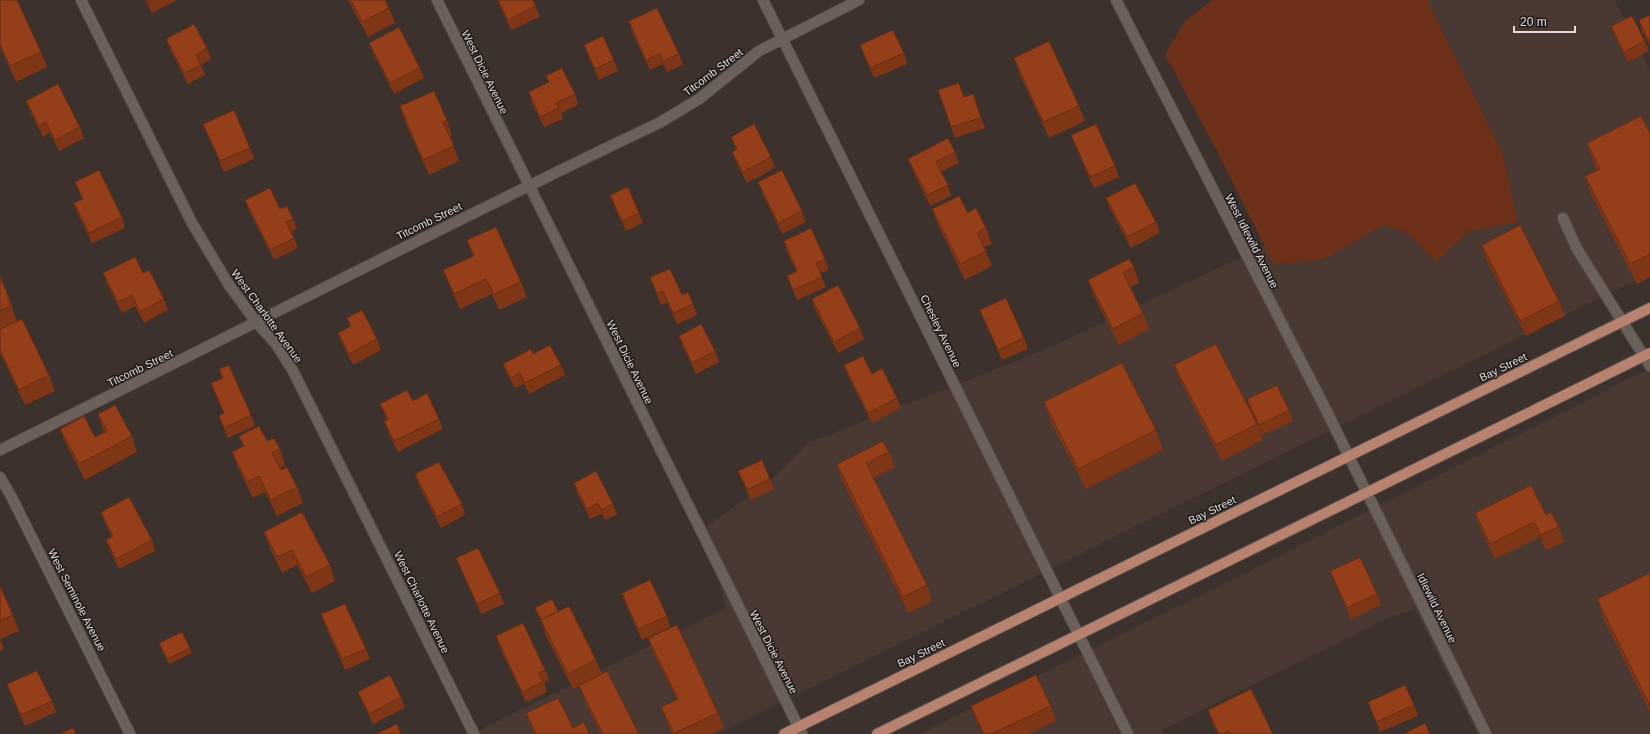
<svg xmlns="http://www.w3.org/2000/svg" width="1650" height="734" viewBox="0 0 1650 734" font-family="Arial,sans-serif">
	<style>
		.built { fill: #4a3933 }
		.green { fill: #6c3118 }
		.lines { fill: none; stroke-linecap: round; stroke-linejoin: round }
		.street-casing { stroke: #584f4c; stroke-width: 12 }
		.primary-casing { stroke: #584f4c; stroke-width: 12 }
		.street { stroke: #6c605b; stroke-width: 10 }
		.primary { stroke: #b8836e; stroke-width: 10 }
		.wall { fill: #7f3616 }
		.building { fill: #943f19; stroke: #682c12 }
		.labels { text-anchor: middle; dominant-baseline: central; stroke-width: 3; stroke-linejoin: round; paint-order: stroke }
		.street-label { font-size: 11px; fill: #e2dbd9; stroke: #1f1a19 }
	</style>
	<rect width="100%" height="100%" fill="#3c312d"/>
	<g class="built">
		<polygon points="1427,0 1615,0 1650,71 1650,273 1088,550 718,734 472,734 726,608 706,527 770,481 808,443 1042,351 1265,246 1274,265 1324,259 1384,225 1407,233 1436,262 1469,231 1517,222 1502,152"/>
		<polygon points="1650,368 1650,734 1477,734 1415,609 1386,619 1162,730 1163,734 920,734 1248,572"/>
	</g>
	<polygon class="green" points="1213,0 1427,0 1502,152 1518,222 1469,231 1436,262 1407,233 1384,225 1324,259 1274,265 1220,157 1165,54 1186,20"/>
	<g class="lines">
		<g class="street-casing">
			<g id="street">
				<polyline points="81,0 192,223 229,285 256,322 276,344 293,371 474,734"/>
				<polyline points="437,0 802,734"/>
				<polyline points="763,0 1128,734"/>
				<polyline points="1116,0 1325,408 1486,734"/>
				<polyline points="1563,218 1577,249 1650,366"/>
				<path d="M0 450C220 342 437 228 659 123L699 99 759 51 859 0"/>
				<polyline points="0,477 11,496 130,734"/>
			</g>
		</g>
		<g class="primary-casing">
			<g id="primary">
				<polyline points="784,734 1650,308"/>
				<polyline points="877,734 1650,353"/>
			</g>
		</g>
		<use href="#street" class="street"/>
		<use href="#primary" class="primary"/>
	</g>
	<g class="wall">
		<polygon points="0,0 41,52 47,67 16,82 0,47"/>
		<polygon points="145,0 177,0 152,13"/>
		<polygon points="348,0 385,0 389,8 395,23 368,37"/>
		<polygon points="497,0 533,0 540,17 511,30"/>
		<polygon points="1650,15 1650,46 1642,31 1639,20"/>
		<polygon points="629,21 679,54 683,65 667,72 663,64 650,70 632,32"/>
		<polygon points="1611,26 1645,41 1649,51 1628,62 1615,37"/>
		<polygon points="166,39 207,48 211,59 201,65 205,75 188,84 170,49"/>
		<polygon points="369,43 420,68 424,78 394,94 373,53"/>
		<polygon points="584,45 614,60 618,71 599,80 588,56"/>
		<polygon points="860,45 904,53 907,64 874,78 864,55"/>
		<polygon points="1014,58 1079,106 1085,121 1049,138 1019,73"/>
		<polygon points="546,76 575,94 578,105 561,113 563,119 544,127 532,103 529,92 549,83"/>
		<polygon points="973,94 985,128 955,138 951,127 964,97"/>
		<polygon points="26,101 80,127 84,138 59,151 50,133 43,137 30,111"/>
		<polygon points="400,106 447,120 452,136 450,137 459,161 429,175 405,122"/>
		<polygon points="203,124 250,148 254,159 224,172 207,134"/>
		<polygon points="1650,133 1650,277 1637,284 1592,196 1585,176 1597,170 1594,163 1587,143"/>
		<polygon points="1071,135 1115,166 1119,177 1094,188 1075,146"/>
		<polygon points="731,137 771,157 775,168 747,183 736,162 732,152 736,149"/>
		<polygon points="955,152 959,163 941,172 948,185 951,196 930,206 912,169 908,159"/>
		<polygon points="75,182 122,217 125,228 92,243 78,214 74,203 82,199"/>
		<polygon points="758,182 802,211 806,222 782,234 762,193"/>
		<polygon points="610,195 639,213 643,223 626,231 614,206"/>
		<polygon points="1106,198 1156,222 1160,233 1131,248 1110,209"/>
		<polygon points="245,200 280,209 293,219 297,229 291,232 294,238 298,248 274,260 249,210"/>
		<polygon points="932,209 968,213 986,228 992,244 984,247 992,266 965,280 938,225"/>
		<polygon points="467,240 521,282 527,297 499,310 492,294 460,309 449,285 443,270 473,256"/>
		<polygon points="784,241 825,259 829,270 820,273 826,287 797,300 791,286 787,276 796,271 787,252"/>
		<polygon points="1482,245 1559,301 1565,316 1526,336 1487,261"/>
		<polygon points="1134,267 1139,283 1130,287 1143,313 1149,329 1119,345 1094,296 1088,280"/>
		<polygon points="103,273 143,273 164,299 168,310 144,323 135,306 122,313 107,284"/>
		<polygon points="0,277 7,292 13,308 12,308 17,321 0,329"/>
		<polygon points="650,277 682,295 693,304 697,315 677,324 667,302 661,305"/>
		<polygon points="812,299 860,328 864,339 838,353 815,309"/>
		<polygon points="980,310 1024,338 1028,349 1002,360 984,321"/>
		<polygon points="347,318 377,339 381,350 353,365 342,343 338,333 350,326"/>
		<polygon points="0,329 49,375 55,391 25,405 0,353"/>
		<polygon points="679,336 715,351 719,362 696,374 683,347"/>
		<polygon points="533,354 561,365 565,375 529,394 524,384 515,388 507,374 503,364"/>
		<polygon points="844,365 872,374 897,398 901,408 872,423 848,376"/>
		<polygon points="1174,365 1257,424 1263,440 1222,461 1180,380"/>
		<polygon points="219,369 251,415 255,426 228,438 219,416 224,414 215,394 211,383 223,378"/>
		<polygon points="1247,399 1289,410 1293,421 1262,435 1250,410"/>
		<polygon points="413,401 439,419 443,429 398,452 388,432 384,421 387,420 380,404"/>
		<polygon points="1044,402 1156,430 1163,450 1086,489 1051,422"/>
		<polygon points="98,414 132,436 137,452 85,480 66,444 60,429 95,437 104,432"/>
		<polygon points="239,436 267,441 280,449 285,465 280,468 281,470 297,487 303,503 277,516 265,492 253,498 238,468 232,452 243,447"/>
		<polygon points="889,452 895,467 873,478 927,585 932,601 908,613 842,480 837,464"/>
		<polygon points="738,471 770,479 774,489 751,500 742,481"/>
		<polygon points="415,474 462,504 465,515 441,528 419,485"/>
		<polygon points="574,483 613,504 617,515 605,520 602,514 590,519 577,493"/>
		<polygon points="101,512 152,540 155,551 119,569 110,550 106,540 112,537 105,523"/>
		<polygon points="1475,513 1546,515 1559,527 1564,542 1546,550 1540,537 1495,559 1480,528"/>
		<polygon points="264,532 330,565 335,581 312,593 297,565 282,573 270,548"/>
		<polygon points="456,558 500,593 504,604 481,614 460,568"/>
		<polygon points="1330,571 1377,594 1381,605 1351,619 1334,581"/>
		<polygon points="1650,573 1650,712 1604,619 1597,599"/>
		<polygon points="0,586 13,615 19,631 0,639 4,649 0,651"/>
		<polygon points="622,593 667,616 670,627 642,640 625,603"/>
		<polygon points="535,608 558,611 596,660 602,674 639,734 601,734 585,701 579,686 573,689 546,636 541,620"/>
		<polygon points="321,614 366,649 370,659 345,670 325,625"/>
		<polygon points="496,636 545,670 549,680 544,683 547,692 526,702 499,646"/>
		<polygon points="648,638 718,713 724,728 711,734 672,734 667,722 661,707 677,699 654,654"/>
		<polygon points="159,643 190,648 192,653 169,664"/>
		<polygon points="7,684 52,701 56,712 25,726 11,695"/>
		<polygon points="358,692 401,697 405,708 373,724 362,702"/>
		<polygon points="1368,702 1414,705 1418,716 1380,732"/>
		<polygon points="971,706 1051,706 1056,721 1029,734 983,734 977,722"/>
		<polygon points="1208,710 1273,734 1218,734 1213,725"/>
		<polygon points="526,713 573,728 589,734 534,734"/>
	</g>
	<g class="building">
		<polygon points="0,0 17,0 41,52 10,66 0,44"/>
		<polygon points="147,0 153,0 148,2"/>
		<polygon points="351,0 385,0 389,8 362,22"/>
		<polygon points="498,0 533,0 536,6 508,20"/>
		<polygon points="657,8 679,54 663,61 659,54 646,60 629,21"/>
		<polygon points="1650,15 1650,43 1639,20"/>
		<polygon points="1632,16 1645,41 1624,52 1611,26"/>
		<polygon points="194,24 207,48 196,55 201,65 184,73 166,39"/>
		<polygon points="399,27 420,68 390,83 369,43"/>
		<polygon points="893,30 904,53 870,68 860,45"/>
		<polygon points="603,36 614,60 595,69 584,45"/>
		<polygon points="1049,41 1079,106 1043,122 1014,58"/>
		<polygon points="562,68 575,94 556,103 559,108 540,117 529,92 549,82 546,76"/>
		<polygon points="959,83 964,97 973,94 981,118 951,127 938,90"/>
		<polygon points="58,84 80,127 55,140 46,122 39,126 26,101"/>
		<polygon points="434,91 447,120 443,122 454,146 423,160 400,106"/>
		<polygon points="234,110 250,148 220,161 203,124"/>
		<polygon points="1641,116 1650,133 1650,254 1630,264 1585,176 1600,169 1587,143"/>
		<polygon points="754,124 771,157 743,172 732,152 737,149 731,137"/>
		<polygon points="1096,124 1115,166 1090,177 1071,135"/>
		<polygon points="948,138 955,152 936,162 948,185 927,195 908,159"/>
		<polygon points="99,170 122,217 89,233 74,203 83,199 75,182"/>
		<polygon points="782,170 802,211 778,223 758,182"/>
		<polygon points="1135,183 1156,222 1127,237 1106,198"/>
		<polygon points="628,187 639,213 622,221 610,195"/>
		<polygon points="270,188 280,209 287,206 293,219 286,222 294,238 270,250 245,200"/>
		<polygon points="959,196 968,213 976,208 986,228 977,233 986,251 960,264 932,209"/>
		<polygon points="1520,225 1559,301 1520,321 1482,245"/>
		<polygon points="496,227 521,282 494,294 486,279 454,294 443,270 474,256 467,240"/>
		<polygon points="811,228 825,259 816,263 822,277 793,290 787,276 797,271 784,241"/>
		<polygon points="135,257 143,273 149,270 164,299 140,312 132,295 118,302 103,273"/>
		<polygon points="1129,259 1134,267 1123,273 1143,313 1113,329 1088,280"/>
		<polygon points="670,269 682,295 688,292 693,304 673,313 663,291 657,294 650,277"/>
		<polygon points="0,277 7,292 6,293 11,306 0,311"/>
		<polygon points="838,285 860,328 834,342 812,299"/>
		<polygon points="1006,298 1024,338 998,350 980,310"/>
		<polygon points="362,310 377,339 349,354 338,333 351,326 347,318"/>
		<polygon points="22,319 49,375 19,390 0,350 0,329"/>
		<polygon points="701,324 715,351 692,363 679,336"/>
		<polygon points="1216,344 1257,424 1216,445 1174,365"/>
		<polygon points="550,345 561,365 525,383 520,373 511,378 503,364 531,349 533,354"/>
		<polygon points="863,356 872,374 882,368 897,398 868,413 844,365"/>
		<polygon points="1122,363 1156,430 1078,469 1044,402"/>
		<polygon points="229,365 251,415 224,428 219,416 224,413 211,383 223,378 219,369"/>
		<polygon points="1277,385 1289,410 1259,425 1247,399"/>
		<polygon points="407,390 413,401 427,393 439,419 394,441 384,421 388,419 380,404"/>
		<polygon points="115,405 132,436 79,464 60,429 84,416 95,437 107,431 98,414"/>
		<polygon points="259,426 267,441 274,438 280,449 272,453 281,470 287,467 297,487 271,500 259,476 247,482 232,452 244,446 239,436"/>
		<polygon points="883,441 889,452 866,463 927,585 903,597 837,464"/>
		<polygon points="762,460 770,479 747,490 738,471"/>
		<polygon points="439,462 462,504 437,517 415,474"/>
		<polygon points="596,471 613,504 601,510 598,503 587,509 574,483"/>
		<polygon points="1531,485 1546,515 1551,512 1559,527 1541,535 1534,522 1490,544 1475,513"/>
		<polygon points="129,497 152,540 116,559 106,540 113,536 101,512"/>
		<polygon points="302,512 330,565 306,577 292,550 277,557 264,532"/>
		<polygon points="478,548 500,593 477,604 456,558"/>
		<polygon points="1360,557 1377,594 1347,608 1330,571"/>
		<polygon points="1650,573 1650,706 1597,599"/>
		<polygon points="650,580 667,616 638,629 622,593"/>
		<polygon points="0,586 13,615 0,621"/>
		<polygon points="552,599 558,611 541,620 535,608"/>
		<polygon points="345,604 366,649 342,659 321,614"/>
		<polygon points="569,606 596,660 568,674 541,620"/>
		<polygon points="523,623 545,670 539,673 543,682 522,692 496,636"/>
		<polygon points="677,625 718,713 674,733 661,707 678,699 648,638"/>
		<polygon points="182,632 190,648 167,659 159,643"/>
		<polygon points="37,671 52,701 21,715 7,684"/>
		<polygon points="607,671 639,734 603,734 579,686"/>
		<polygon points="390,675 401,697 369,714 358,692"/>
		<polygon points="1036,675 1051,706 991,734 984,734 971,706"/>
		<polygon points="1405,685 1414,705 1376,722 1368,702"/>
		<polygon points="1251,689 1273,734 1231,734 1229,731 1222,734 1219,734 1208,710"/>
		<polygon points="558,698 573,728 584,722 589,734 536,734 526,713"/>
		<polygon points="1425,723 1430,734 1404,734"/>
		<polygon points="397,724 401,734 376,734"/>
		<polygon points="73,728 76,734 60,734"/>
	</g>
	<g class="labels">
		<g class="street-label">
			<text transform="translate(485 72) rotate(64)">West Dicie Avenue</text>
			<text transform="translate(713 72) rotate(-37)">Titcomb Street</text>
			<text transform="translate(429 221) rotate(-26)">Titcomb Street</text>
			<text transform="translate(1252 241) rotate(63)">West Idlewild Avenue</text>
			<text transform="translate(267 316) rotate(54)">West Charlotte Avenue</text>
			<text transform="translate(941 331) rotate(64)">Chesley Avenue</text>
			<text transform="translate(630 362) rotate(64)">West Dicie Avenue</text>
			<text transform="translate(1503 367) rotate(-26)">Bay Street</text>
			<text transform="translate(140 368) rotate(-26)">Titcomb Street</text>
			<text transform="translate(1212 510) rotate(-26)">Bay Street</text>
			<text transform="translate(77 600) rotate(63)">West Seminole Avenue</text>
			<text transform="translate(422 602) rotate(64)">West Charlotte Avenue</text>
			<text transform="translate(1437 608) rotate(64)">Idlewild Avenue</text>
			<text transform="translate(774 652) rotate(63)">West Dicie Avenue</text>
			<text transform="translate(921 653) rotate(-26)">Bay Street</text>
		</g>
	</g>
	<path d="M1514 26v6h61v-6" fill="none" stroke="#e2dbd9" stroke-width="2"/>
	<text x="1520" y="26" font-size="12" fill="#e2dbd9" stroke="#1f1a19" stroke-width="3" paint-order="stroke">20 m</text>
</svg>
